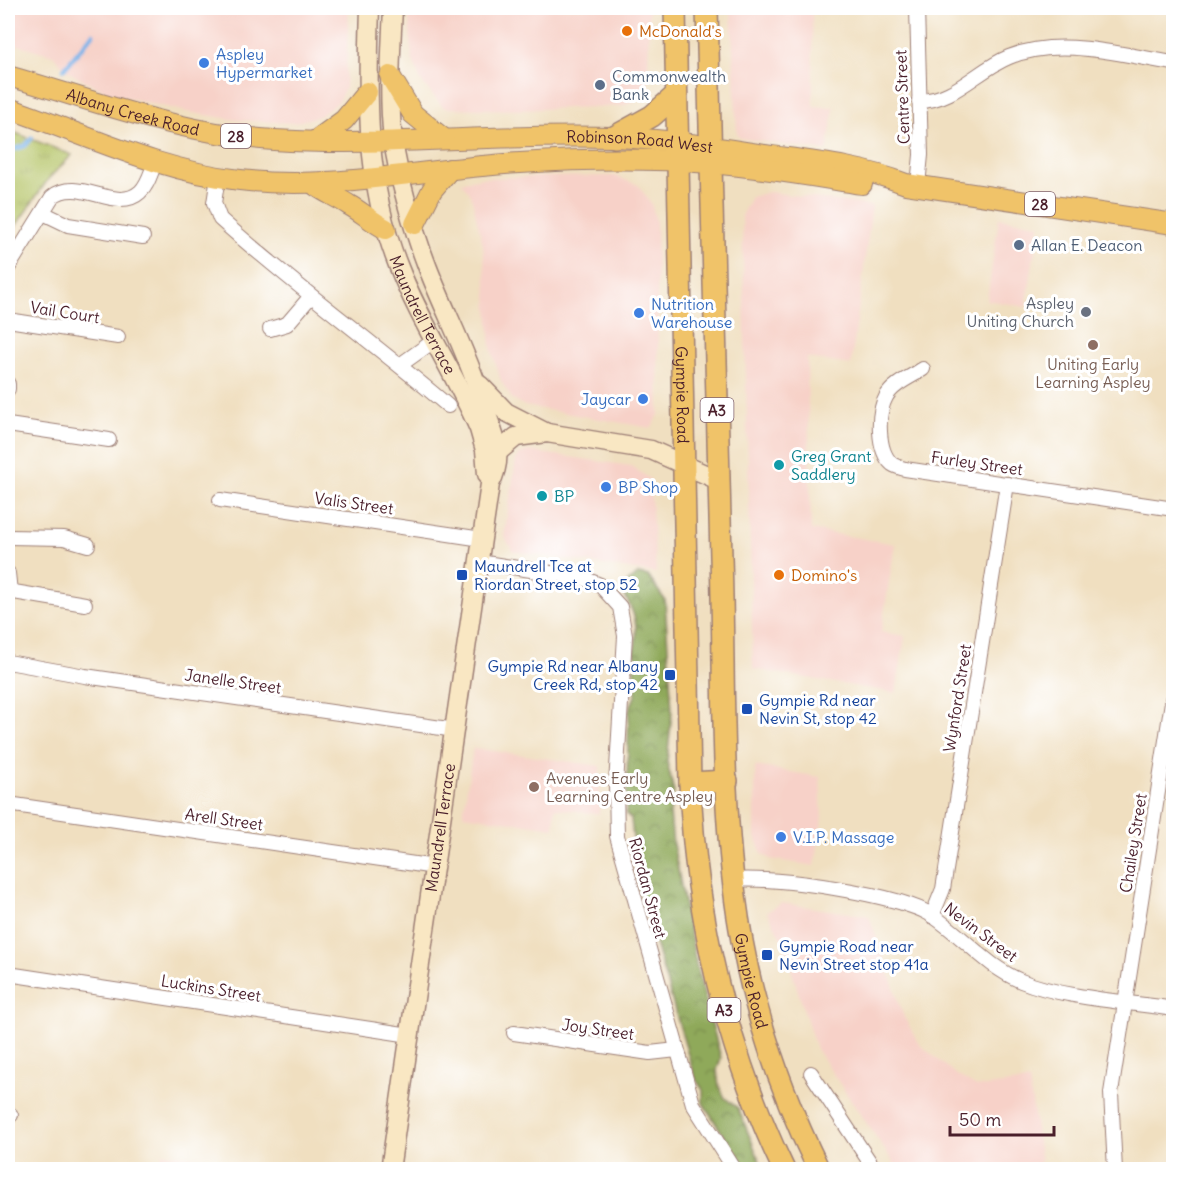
<svg xmlns="http://www.w3.org/2000/svg" width="1181" height="1177" viewBox="0 0 1181 1177" font-family="Delius,sans-serif">
	<style>
		.built { fill: #f7d1c8 }
		.grass { fill: url(#grass-tufts); stroke: #7f7148; stroke-width: 1.5 }
		.forest { fill: url(#forest-crowns); stroke: #6c6442; stroke-width: 1.5 }
		.lines { fill: none; stroke-linecap: round; stroke-linejoin: round }
		.stream { stroke: #79b2e9; stroke-width: 4.5 }
		.minor-casing { stroke: #9d7f76; stroke-width: 16 }
		.secondary-casing { stroke: #9d7f76; stroke-width: 21 }
		.primary-casing { stroke: #9d7f76; stroke-width: 22 }
		.trunk-casing { stroke: #9d7f76; stroke-width: 24 }
		.minor { stroke: #fff; stroke-width: 14 }
		.secondary { stroke: #f9e7c3; stroke-width: 18 }
		.primary { stroke: #f0c369; stroke-width: 20 }
		.trunk { stroke: #f0c369; stroke-width: 21 }
		.food-dot { fill: #e8710a; stroke: #fff; stroke-width: 2 }
		.shop-dot { fill: #3f7fe0; stroke: #fff; stroke-width: 2 }
		.service-dot { fill: #5c6f8a; stroke: #fff; stroke-width: 2 }
		.worship-dot { fill: #6b7280; stroke: #fff; stroke-width: 2 }
		.education-dot { fill: #8d6e63; stroke: #fff; stroke-width: 2 }
		.culture-dot { fill: #0f9aa8; stroke: #fff; stroke-width: 2 }
		.transit-dot { fill: #1a4fb4; stroke: #fff; stroke-width: 2 }
		.labels { text-anchor: middle; dominant-baseline: central; stroke-width: 6; stroke-linejoin: round; paint-order: stroke }
		.shield { fill: #fff; stroke: #80626b; stroke-width: 1.5 }
		.shield-label { font-size: 15px; font-weight: bold; fill: #4a1f2b }
		.food-label { font-size: 16px; fill: #c56008; stroke: #fff; text-anchor: start }
		.shop-label { font-size: 16px; fill: #366cbe; stroke: #fff; text-anchor: start }
		.service-label { font-size: 16px; fill: #4e5e75; stroke: #fff; text-anchor: start }
		.street-label { font-size: 16px; fill: #4a1f2b; stroke: #fff }
		.worship-label { font-size: 16px; fill: #5b616d; stroke: #fff; text-anchor: end }
		.education-label { font-size: 16px; fill: #785e54; stroke: #fff }
		.culture-label { font-size: 16px; fill: #0d838f; stroke: #fff; text-anchor: start }
		.transit-label { font-size: 16px; fill: #164399; stroke: #fff; text-anchor: start }
	</style>
	<defs>
		<pattern id="grass-tufts" width="24" height="20" patternUnits="userSpaceOnUse" patternTransform="scale(1.5)"><rect width="24" height="20" fill="#b4c365"/><path d="M3 7l-1-3M5 7V3M7 7l1-3M15 17l-1-3M17 17v-4M19 17l1-3" fill="none" stroke="#9ca758"/></pattern>
		<pattern id="forest-crowns" width="20" height="18" patternUnits="userSpaceOnUse" patternTransform="scale(1.5)"><rect width="20" height="18" fill="#8fa95a"/><path d="M2 6a3 3 0 1 1 6 0M12 15a3 3 0 1 1 6 0" fill="none" stroke="#77894b"/></pattern>
	</defs>
	<rect width="100%" height="100%" fill="#fff"/>
	<filter id="ink" filterUnits="userSpaceOnUse"><feTurbulence type="fractalNoise" baseFrequency=".0167" numOctaves="2"/><feDisplacementMap in="SourceGraphic" scale="12" xChannelSelector="R" yChannelSelector="G"/><feConvolveMatrix kernelMatrix="1 2 1 2 8 2 1 2 1" color-interpolation-filters="sRGB"/></filter>
	<filter id="wash" filterUnits="userSpaceOnUse"><feTurbulence type="fractalNoise" baseFrequency=".008" numOctaves="4" result="noise"/><feDisplacementMap in="SourceGraphic" scale="24" xChannelSelector="R" yChannelSelector="G"/><feGaussianBlur stdDeviation="1.35" result="paint"/><feColorMatrix in="noise" values="0 0 0 0 0 0 0 0 0 0 0 0 0 0 0 0 0 1.4 0 .05"/><feComposite in="paint" operator="in"/></filter>
	<g filter="url(#wash)">
		<rect width="100%" height="100%" fill="#f0dfc0"/>
		<g class="built">
			<polygon points="8,8 349,8 345,88 338,102 320,116 293,123 237,120 187,112 109,93 68,72 53,55 8,42"/>
			<polygon points="408,8 649,8 648,86 637,100 622,106 515,110 444,108 421,81 412,58"/>
			<polygon points="731,8 812,8 813,106 834,108 827,151 740,138 737,134"/>
			<polygon points="615,176 638,185 651,203 656,221 659,415 651,428 525,406 512,399 501,381 491,348 483,245 471,195 461,182 482,178"/>
			<polygon points="769,192 872,206 851,365 807,358 811,530 895,544 881,632 905,636 896,693 753,669 742,214 751,197"/>
			<polygon points="999,218 1039,224 1026,307 987,300"/>
			<polygon points="528,451 631,466 650,479 656,573 513,551 504,536 516,460 520,454"/>
			<polygon points="473,748 600,766 599,814 555,808 554,828 463,815"/>
			<polygon points="755,766 820,777 822,820 815,866 770,859 762,854 755,837"/>
			<polygon points="781,903 869,916 904,1017 920,1045 958,1076 977,1087 1029,1081 1041,1162 1027,1169 898,1169 816,1049 782,940 767,912"/>
			<polygon points="162,1153 163,1153 273,1169 160,1169"/>
		</g>
		<polygon class="grass" points="8,130 72,155 49,178 8,237"/>
		<path class="forest" d="M638 574 648 576 665 600 672 711 667 762 674 792 670 813 673 844 697 968 721 1058 717 1070 719 1086 725 1098 738 1108 763 1169H745L703 1103V1090L695 1078 638 886 631 819 626 814 629 710 636 694 634 668 637 658 634 652C639 629 636 612 622 592L628 582Z"/>
		<g class="lines">
			<g class="stream">
				<polyline points="64,69 93,34"/>
				<polyline points="8,151 25,146 32,138"/>
			</g>
		</g>
	</g>
	<g filter="url(#ink)">
		<g class="lines">
			<g class="minor-casing">
				<g id="minor">
					<polyline points="917,8 921,155 918,185"/>
					<path d="M919 101C954 101 977 70 1009 57 1061 36 1120 55 1174 63"/>
					<path d="M218 177 214 203 220 219C293 285 373 342 448 406"/>
					<polyline points="43,213 68,225 143,237"/>
					<path d="M8 268 52 197C78 175 116 214 140 192 148 185 151 172 155 163"/>
					<polyline points="8,320 118,337"/>
					<polyline points="270,329 287,324 311,296"/>
					<polyline points="400,365 435,340"/>
					<path d="M923 369C911 377 893 384 886 397 877 413 877 451 892 464 895 466 901 468 905 469L1174 509"/>
					<polyline points="8,384 8,389"/>
					<polyline points="8,425 109,440"/>
					<polyline points="220,500 482,539"/>
					<polyline points="8,537 64,538 88,545"/>
					<polyline points="479,562 583,578 600,585 620,607 625,636 616,785 617,836 693,1104 735,1170"/>
					<polyline points="8,573 10,592"/>
					<polyline points="8,591 85,604"/>
					<polyline points="8,662 85,676 455,730"/>
					<polyline points="8,804 435,867"/>
					<path d="M733 880C773 876 901 894 933 916 964 937 986 966 1021 981 1063 998 1128 1002 1174 1009"/>
					<polyline points="932,916 943,889 1007,484"/>
					<polyline points="8,974 410,1035"/>
					<polyline points="514,1033 650,1053 677,1050"/>
					<polyline points="811,1073 875,1170"/>
					<polyline points="8,1113 11,1115"/>
					<polyline points="1115,1170 1111,1093 1174,689"/>
				</g>
			</g>
			<g class="secondary-casing">
				<g id="secondary">
					<path id="s1" d="M370 8C367 95 365 182 398 265 420 322 455 373 479 429L485 450 487 474"/>
					<polyline points="480,385 506,412 547,433"/>
					<polyline points="498,452 516,437 547,433 651,450 718,480"/>
					<path id="s2" d="M390 1170 490 484C507 452 491 429 481 398 467 351 443 309 426 263 413 229 398 176 393 140 388 96 391 51 393 8"/>
				</g>
			</g>
			<g class="primary-casing">
				<g id="primary">
					<path id="s3" d="M8 76C96 101 181 134 274 140 387 147 500 133 613 137 666 139 720 148 772 156 817 162 863 167 906 184L1174 224"/>
					<polyline points="390,76 413,114 444,139"/>
					<path d="M8 108C85 134 158 171 240 180 335 191 425 168 520 163 582 159 647 158 710 163 761 167 811 176 862 184"/>
					<polyline points="315,141 344,120 367,92"/>
					<path d="M315 185C326 193 337 197 349 205 362 212 372 222 386 229"/>
					<polyline points="415,224 432,190 450,169"/>
				</g>
			</g>
			<g class="trunk-casing">
				<g id="trunk">
					<path id="s4" d="M675 8 690 783C695 916 726 1049 784 1170"/>
					<path id="s5" d="M707 8C710 191 715 374 721 557 725 677 720 798 738 917 751 1004 780 1091 819 1170"/>
					<polyline points="614,137 652,116 676,95"/>
					<polyline points="690,783 727,781"/>
				</g>
			</g>
			<use href="#minor" class="minor"/>
			<use href="#secondary" class="secondary"/>
			<use href="#primary" class="primary"/>
			<use href="#trunk" class="trunk"/>
		</g>
	</g>
	<g class="food-dot">
		<circle cx="627" cy="31" r="6"/>
		<circle cx="779" cy="575" r="6"/>
	</g>
	<g class="shop-dot">
		<circle cx="204" cy="63" r="6"/>
		<circle cx="639" cy="313" r="6"/>
		<circle cx="643" cy="399" r="6"/>
		<circle cx="606" cy="487" r="6"/>
		<circle cx="781" cy="837" r="6"/>
	</g>
	<g class="service-dot">
		<circle cx="600" cy="85" r="6"/>
		<circle cx="1019" cy="245" r="6"/>
	</g>
	<circle class="worship-dot" cx="1086" cy="312" r="6"/>
	<g class="education-dot">
		<circle cx="1093" cy="345" r="6"/>
		<circle cx="534" cy="787" r="6"/>
	</g>
	<g class="culture-dot">
		<circle cx="779" cy="465" r="6"/>
		<circle cx="542" cy="496" r="6"/>
	</g>
	<g class="transit-dot">
		<rect x="456" y="569" width="12" height="12" rx="3"/>
		<rect x="664" y="669" width="12" height="12" rx="3"/>
		<rect x="741" y="703" width="12" height="12" rx="3"/>
		<rect x="761" y="949" width="12" height="12" rx="3"/>
	</g>
	<g class="labels">
		<g class="shield">
			<rect x="221" y="124" width="30" height="24" rx="4.5"/>
			<rect x="1025" y="192" width="30" height="24" rx="4.5"/>
			<rect x="700.5" y="398" width="33" height="24" rx="4.5"/>
			<rect x="707.5" y="998" width="33" height="24" rx="4.5"/>
		</g>
		<g class="shield-label">
			<text x="236" y="136">28</text>
			<text x="1040" y="204">28</text>
			<text x="717" y="410">A3</text>
			<text x="724" y="1010">A3</text>
		</g>
		<g class="food-label">
			<text x="639" y="31">McDonald's</text>
			<text x="791" y="575">Domino's</text>
		</g>
		<g class="shop-label">
			<text x="216" y="54">Aspley<tspan x="216" dy="18">Hypermarket</tspan></text>
			<text x="651" y="304">Nutrition<tspan x="651" dy="18">Warehouse</tspan></text>
			<text x="631" y="399" text-anchor="end">Jaycar</text>
			<text x="618" y="487">BP Shop</text>
			<text x="793" y="837">V.I.P. Massage</text>
		</g>
		<g class="service-label">
			<text x="612" y="76">Commonwealth<tspan x="612" dy="18">Bank</tspan></text>
			<text x="1031" y="245">Allan E. Deacon</text>
		</g>
		<g class="street-label">
			<text transform="translate(902 97) rotate(-92)">Centre Street</text>
			<text stroke="none"><textPath href="#s3" startOffset="130">Albany Creek Road</textPath></text>
			<text stroke="none"><textPath href="#s3" startOffset="640">Robinson Road West</textPath></text>
			<text transform="translate(65 312) rotate(9)">Vail Court</text>
			<text stroke="none"><textPath href="#s1" startOffset="316">Maundrell Terrace</textPath></text>
			<text stroke="none"><textPath href="#s4" startOffset="387">Gympie Road</textPath></text>
			<text transform="translate(977 463) rotate(8)">Furley Street</text>
			<text transform="translate(354 503) rotate(8)">Valis Street</text>
			<text transform="translate(233 681) rotate(8)">Janelle Street</text>
			<text transform="translate(957 698) rotate(-81)">Wynford Street</text>
			<text transform="translate(224 819) rotate(8)">Arell Street</text>
			<text stroke="none"><textPath href="#s2" startOffset="346">Maundrell Terrace</textPath></text>
			<text transform="translate(1133 843) rotate(-81)">Chailey Street</text>
			<text transform="translate(648 888) rotate(75)">Riordan Street</text>
			<text transform="translate(981 932) rotate(37)">Nevin Street</text>
			<text stroke="none"><textPath href="#s5" startOffset="975">Gympie Road</textPath></text>
			<text transform="translate(211 988) rotate(9)">Luckins Street</text>
			<text transform="translate(598 1029) rotate(8)">Joy Street</text>
		</g>
		<g class="worship-label">
			<text x="1074" y="303">Aspley<tspan x="1074" dy="18">Uniting Church</tspan></text>
		</g>
		<g class="education-label">
			<text x="1093" y="364">Uniting Early<tspan x="1093" dy="18">Learning Aspley</tspan></text>
			<text x="546" y="778" text-anchor="start">Avenues Early<tspan x="546" dy="18">Learning Centre Aspley</tspan></text>
		</g>
		<g class="culture-label">
			<text x="791" y="456">Greg Grant<tspan x="791" dy="18">Saddlery</tspan></text>
			<text x="554" y="496">BP</text>
		</g>
		<g class="transit-label">
			<text x="474" y="566">Maundrell Tce at<tspan x="474" dy="18">Riordan Street, stop 52</tspan></text>
			<text x="658" y="666" text-anchor="end">Gympie Rd near Albany<tspan x="658" dy="18">Creek Rd, stop 42</tspan></text>
			<text x="759" y="700">Gympie Rd near<tspan x="759" dy="18">Nevin St, stop 42</tspan></text>
			<text x="779" y="946">Gympie Road near<tspan x="779" dy="18">Nevin Street stop 41a</tspan></text>
		</g>
	</g>
	<rect width="1181" height="1177" fill="none" stroke="#fff" stroke-width="30"/>
	<path d="M950 1126v9h104v-9" fill="none" stroke="#4a1f2b" stroke-width="3"/>
	<text x="959" y="1126" font-size="18" fill="#4a1f2b" stroke="#ffffff" stroke-width="4.5" paint-order="stroke">50 m</text>
</svg>
